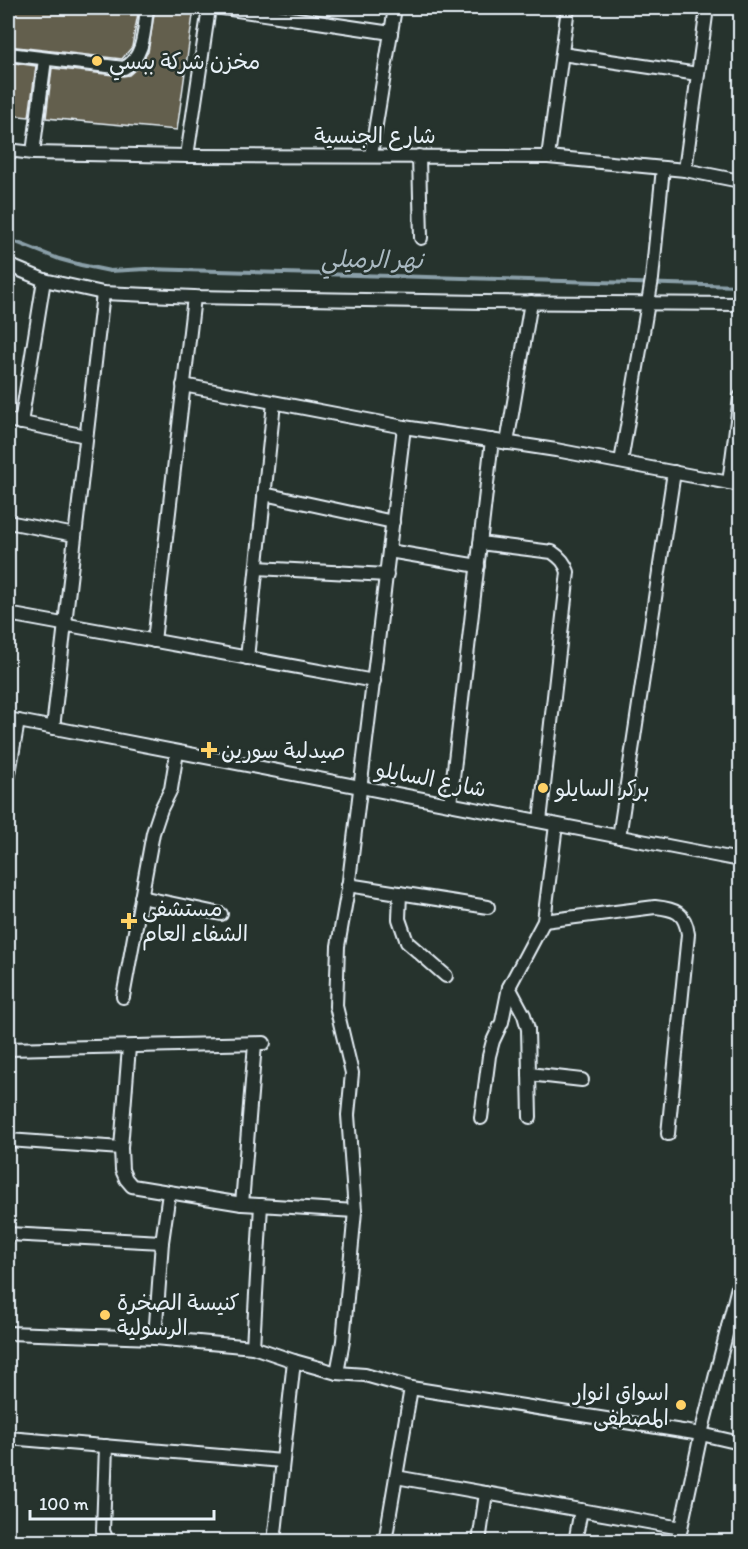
<svg xmlns="http://www.w3.org/2000/svg" width="748" height="1549" viewBox="0 0 748 1549" font-family="Itim,'Playpen Sans Arabic',sans-serif">
	<style>
		.lines { fill: none; stroke-linecap: round; stroke-linejoin: round }
		.stream { stroke: #8a9fa8; stroke-width: 4 }
		.building { fill: #645f4d; stroke: #e8f1f8; stroke-width: 1.5 }
		.minor-casing { stroke: #e8f1f8; stroke-width: 16 }
		.minor { stroke: #26332d; stroke-width: 12 }
		.poi-dot { fill: #ffd166; stroke: #26332d; stroke-width: 2 }
		.labels { text-anchor: middle; dominant-baseline: central; stroke-width: 5; stroke-linejoin: round; paint-order: stroke }
		.poi-label { font-size: 22px; fill: #e8f1f8; stroke: #26332d; text-anchor: start }
		.street-label { font-size: 22px; fill: #e8f1f8; stroke: #26332d }
		.water-label { font-size: 24px; font-style: italic; fill: #aabac2; stroke: #26332d }
	</style>
	<rect width="100%" height="100%" fill="#26332d"/>
	<filter id="ink" filterUnits="userSpaceOnUse"><feTurbulence type="fractalNoise" baseFrequency=".0167" numOctaves="2"/><feDisplacementMap in="SourceGraphic" scale="12" xChannelSelector="R" yChannelSelector="G"/><feConvolveMatrix kernelMatrix="1 2 1 2 8 2 1 2 1" color-interpolation-filters="sRGB"/></filter>
	<g filter="url(#ink)">
		<g class="lines">
			<polyline class="stream" points="8,239 59,259 81,265 110,271 146,269 740,286"/>
		</g>
		<g class="building">
			<polygon points="8,8 139,8 132,47 122,59 8,46"/>
			<polygon points="155,8 194,8 177,130 46,118 52,68 123,76 129,75 137,68 148,52"/>
			<polygon points="8,62 36,66 29,117 8,115"/>
		</g>
		<g class="lines">
			<g class="minor-casing">
				<g id="minor">
					<polyline points="224,8 391,33"/>
					<path d="M8 54 124 68C145 57 144 29 147 8"/>
					<polyline points="562,54 698,74"/>
					<polyline points="8,150 33,153 187,156 548,157 685,170 740,181"/>
					<polyline points="33,153 45,59"/>
					<polyline points="371,155 395,8"/>
					<polyline points="187,156 209,8"/>
					<polyline points="419,156 421,238"/>
					<polyline points="548,157 568,8"/>
					<polyline points="685,170 707,8"/>
					<polyline points="8,265 44,280 103,293 194,297 482,302 740,304"/>
					<polyline points="183,385 404,427 556,450 740,485"/>
					<polyline points="8,420 86,436"/>
					<polyline points="21,423 44,280"/>
					<polyline points="507,443 531,302"/>
					<polyline points="621,462 652,279 663,168"/>
					<polyline points="729,483 740,397"/>
					<polyline points="264,494 393,522"/>
					<polyline points="8,522 75,535"/>
					<path d="M480 543 552 552C561 558 565 563 568 572L540 821"/>
					<polyline points="389,551 478,566"/>
					<polyline points="257,568 387,575"/>
					<polyline points="8,614 374,681"/>
					<polyline points="154,641 194,297"/>
					<polyline points="247,658 274,403"/>
					<polyline points="8,719 740,860"/>
					<polyline points="53,728 103,293"/>
					<polyline points="8,779 18,721"/>
					<polyline points="450,804 492,440"/>
					<polyline points="619,837 674,472"/>
					<polyline points="348,885 488,907"/>
					<polyline points="400,893 399,919 407,942 446,976"/>
					<polyline points="141,897 221,914"/>
					<path d="M544 921 655 907C675 909 685 912 688 934L668 1134"/>
					<polyline points="509,987 524,1015 528,1029 530,1117"/>
					<polyline points="123,997 153,833 161,809 171,789 177,752"/>
					<polyline points="129,1047 121,1148 122,1170 126,1179 132,1186 242,1204 355,1211"/>
					<polyline points="8,1049 264,1043"/>
					<polyline points="529,1074 582,1080"/>
					<polyline points="481,1118 489,1056 493,1041 502,1022 509,987 544,921 556,825"/>
					<polyline points="8,1140 121,1148"/>
					<polyline points="242,1204 255,1044"/>
					<polyline points="8,1234 162,1242"/>
					<polyline points="728,1327 740,1330"/>
					<polyline points="8,1333 155,1338 253,1347 294,1361 337,1373 365,1375 411,1388 701,1434 740,1443"/>
					<polyline points="155,1338 162,1242 169,1193"/>
					<polyline points="253,1347 261,1205"/>
					<polyline points="337,1373 343,1341 355,1211 348,1115 352,1073 336,1006 338,946 348,889 404,427"/>
					<polyline points="8,1438 282,1461"/>
					<polyline points="106,1446 103,1531 108,1542"/>
					<polyline points="396,1477 681,1528"/>
					<polyline points="274,1542 294,1361"/>
					<polyline points="385,1542 411,1388"/>
					<polyline points="479,1542 486,1493"/>
					<polyline points="575,1542 581,1510"/>
					<polyline points="678,1542 701,1434 740,1279"/>
				</g>
			</g>
			<use href="#minor" class="minor"/>
		</g>
	</g>
	<g class="poi-dot">
		<circle cx="97" cy="61" r="6"/>
		<path d="M206 741h6v6h6v6h-6v6h-6v-6h-6v-6h6z"/>
		<circle cx="543" cy="788" r="6"/>
		<path d="M126 912h6v6h6v6h-6v6h-6v-6h-6v-6h6z"/>
		<circle cx="105" cy="1315" r="6"/>
		<circle cx="681" cy="1405" r="6"/>
	</g>
	<g class="labels">
		<g class="poi-label">
			<text x="109" y="61">مخزن شركة ببسي</text>
			<text x="221" y="750">صيدلية سورين</text>
			<text x="555" y="788">بركر السايلو</text>
			<text x="142" y="908">مستشفى<tspan x="142" dy="25">الشفاء العام</tspan></text>
			<text x="117" y="1302">كنيسة الصخرة<tspan x="117" dy="25">الرسولية</tspan></text>
			<text x="669" y="1392" text-anchor="end">اسواق انوار<tspan x="669" dy="25">المصطفى</tspan></text>
		</g>
		<g class="street-label">
			<text x="375" y="135">شارع الجنسية</text>
			<text transform="translate(431 779) rotate(11)">شارع السايلو</text>
		</g>
		<g class="water-label">
			<text transform="translate(372 259) rotate(1)">نهر الرميلي</text>
		</g>
	</g>
	<rect width="748" height="1549" fill="none" stroke="#26332d" stroke-width="30"/>
	<rect x="15" y="15" width="718" height="1519" fill="none" stroke="#e8f1f8" stroke-width="2" filter="url(#ink)"/>
	<path d="M30 1510v9h184v-9" fill="none" stroke="#e8f1f8" stroke-width="3"/>
	<text x="39" y="1510" font-size="18" fill="#e8f1f8" stroke="#26332d" stroke-width="4.5" paint-order="stroke">100 m</text>
</svg>
